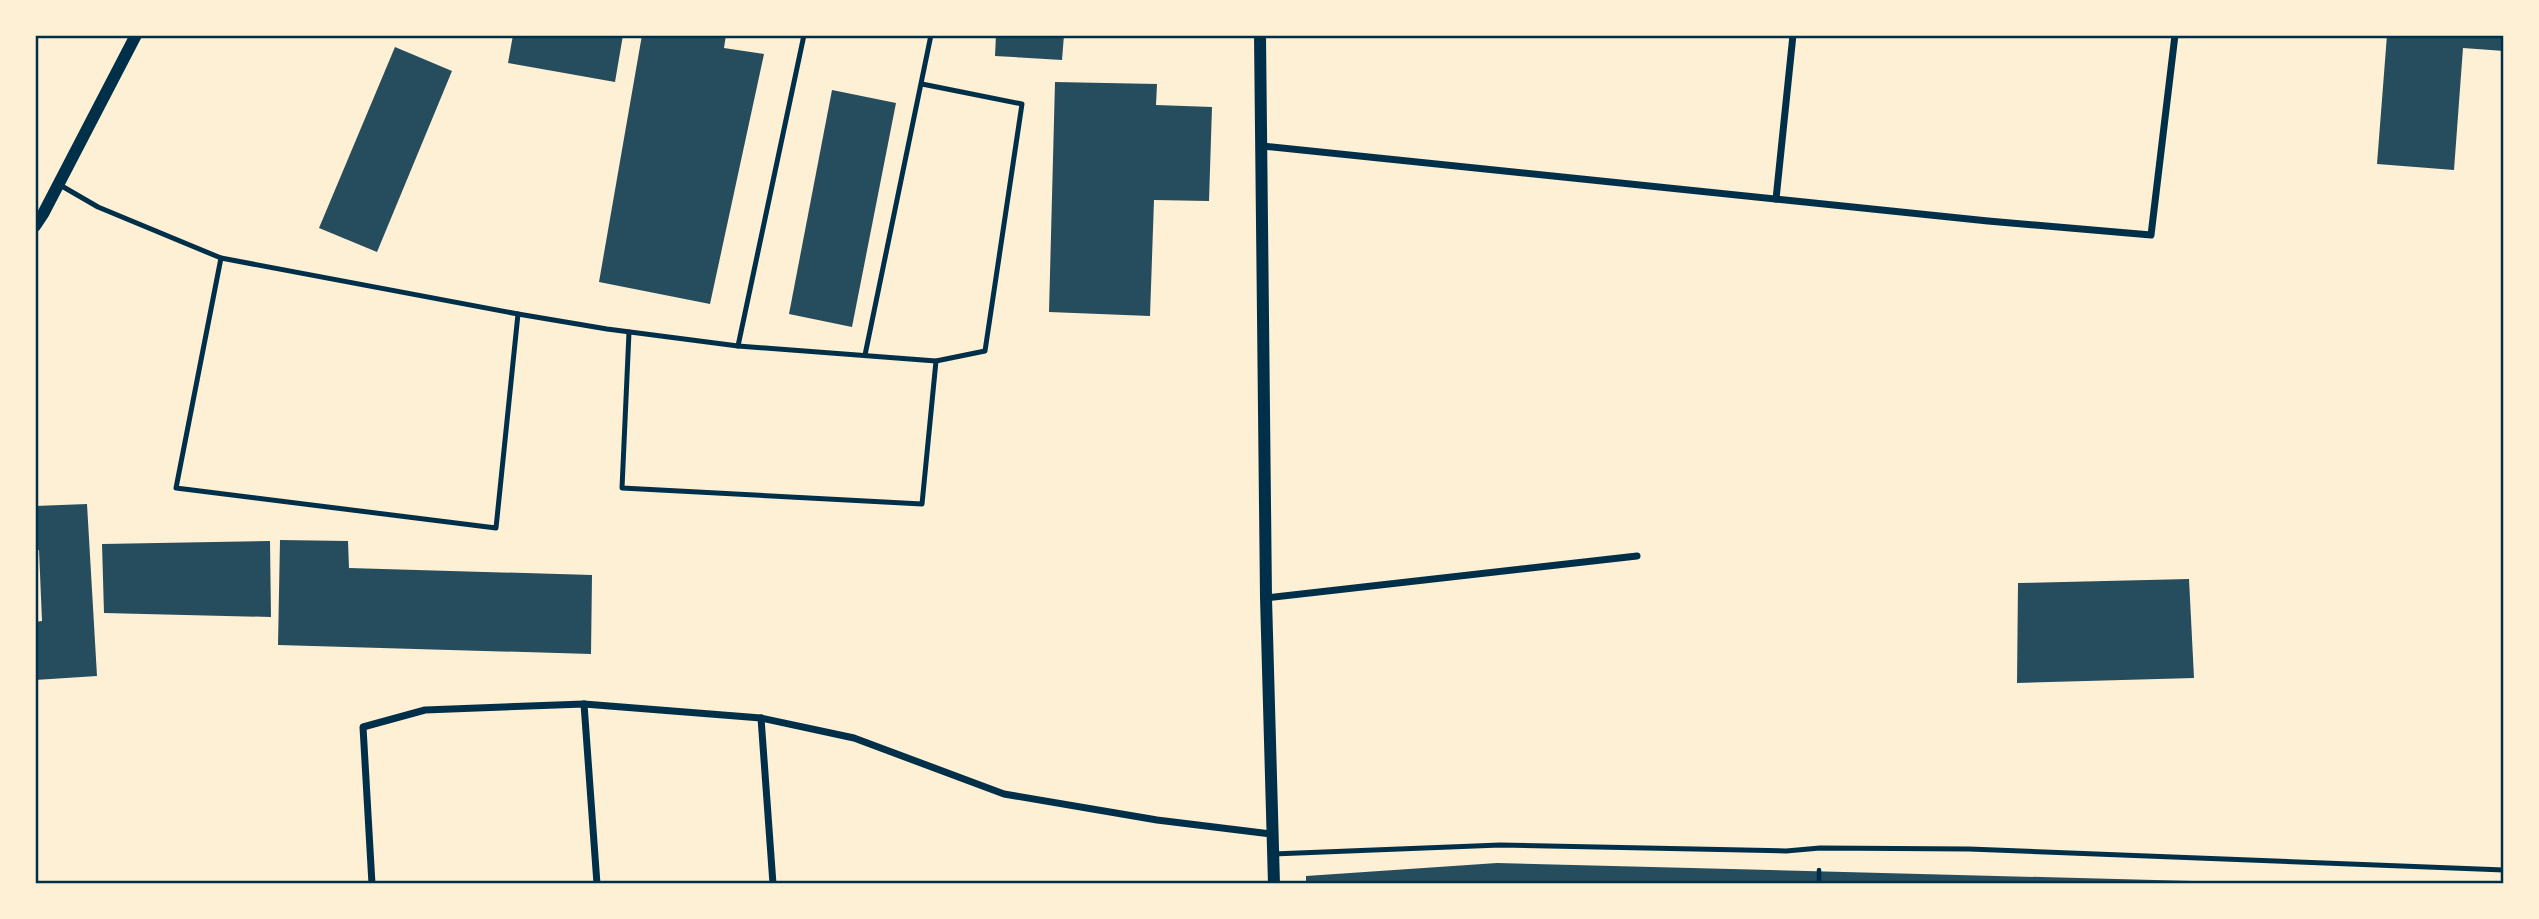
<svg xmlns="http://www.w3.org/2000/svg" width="2539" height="919" viewBox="0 0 2539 919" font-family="Helvetica,sans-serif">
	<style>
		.building { fill: #264d5e }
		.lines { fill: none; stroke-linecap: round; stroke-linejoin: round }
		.path { stroke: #003049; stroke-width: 4.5 }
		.service { stroke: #003049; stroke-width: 5 }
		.minor { stroke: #003049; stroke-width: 7 }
		.tertiary { stroke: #003049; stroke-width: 12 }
		.neatline { fill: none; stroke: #003049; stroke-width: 2.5 }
	</style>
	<rect width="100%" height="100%" fill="#fdf0d5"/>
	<g class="building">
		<polygon points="513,35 623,35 615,82 508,63"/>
		<polygon points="642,35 726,35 724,48 764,54 710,304 599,282"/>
		<polygon points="996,35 1064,35 1062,60 995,56"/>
		<polygon points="2387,35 2504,35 2504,51 2463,48 2454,170 2377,164"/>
		<polygon points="395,47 452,71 377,252 319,228"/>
		<polygon points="1055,82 1157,84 1156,105 1212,107 1209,201 1154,200 1150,316 1049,312"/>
		<polygon points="832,90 896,103 852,327 789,314"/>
		<polygon points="87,504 97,676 35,680 35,622 42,621 39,550 35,551 35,506"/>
		<polygon points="280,540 348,541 349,568 592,575 591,654 278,645"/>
		<polygon points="270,541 271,617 104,613 102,544"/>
		<polygon points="2189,579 2194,678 2017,683 2018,583"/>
		<polygon points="1497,863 2230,882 2230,884 1306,884 1306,876"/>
	</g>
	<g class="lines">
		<polyline class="path" points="1819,884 1819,870"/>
		<g class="service">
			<polyline points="60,185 98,207 221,258 176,488 496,528 518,314 607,329 738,346 936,361 985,351 1022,104 922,84"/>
			<polyline points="221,258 518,314"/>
			<polyline points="629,332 622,488 922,504 936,361"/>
			<polyline points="738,346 804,35"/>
			<polyline points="865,355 931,35"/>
			<polyline points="1273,854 1500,845 1786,851 1820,848 1969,849 2504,870"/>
		</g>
		<g class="minor">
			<polyline points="1262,146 1988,221 2151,235 2175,35"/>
			<polyline points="1776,199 1793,35"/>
			<polyline points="1266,598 1637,556"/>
			<polyline points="584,704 597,884"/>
			<polyline points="761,718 773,884"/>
			<polyline points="372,884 363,727 425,710 584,704 761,718 854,738 1004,794 1157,820 1271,834"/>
		</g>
		<g class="tertiary">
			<polyline points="1260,35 1266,598 1274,884"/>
			<polyline points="35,226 43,214 136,35"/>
		</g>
	</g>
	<rect width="2539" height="919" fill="none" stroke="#fdf0d5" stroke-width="74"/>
	<rect x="37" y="37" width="2465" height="845" class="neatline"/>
</svg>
